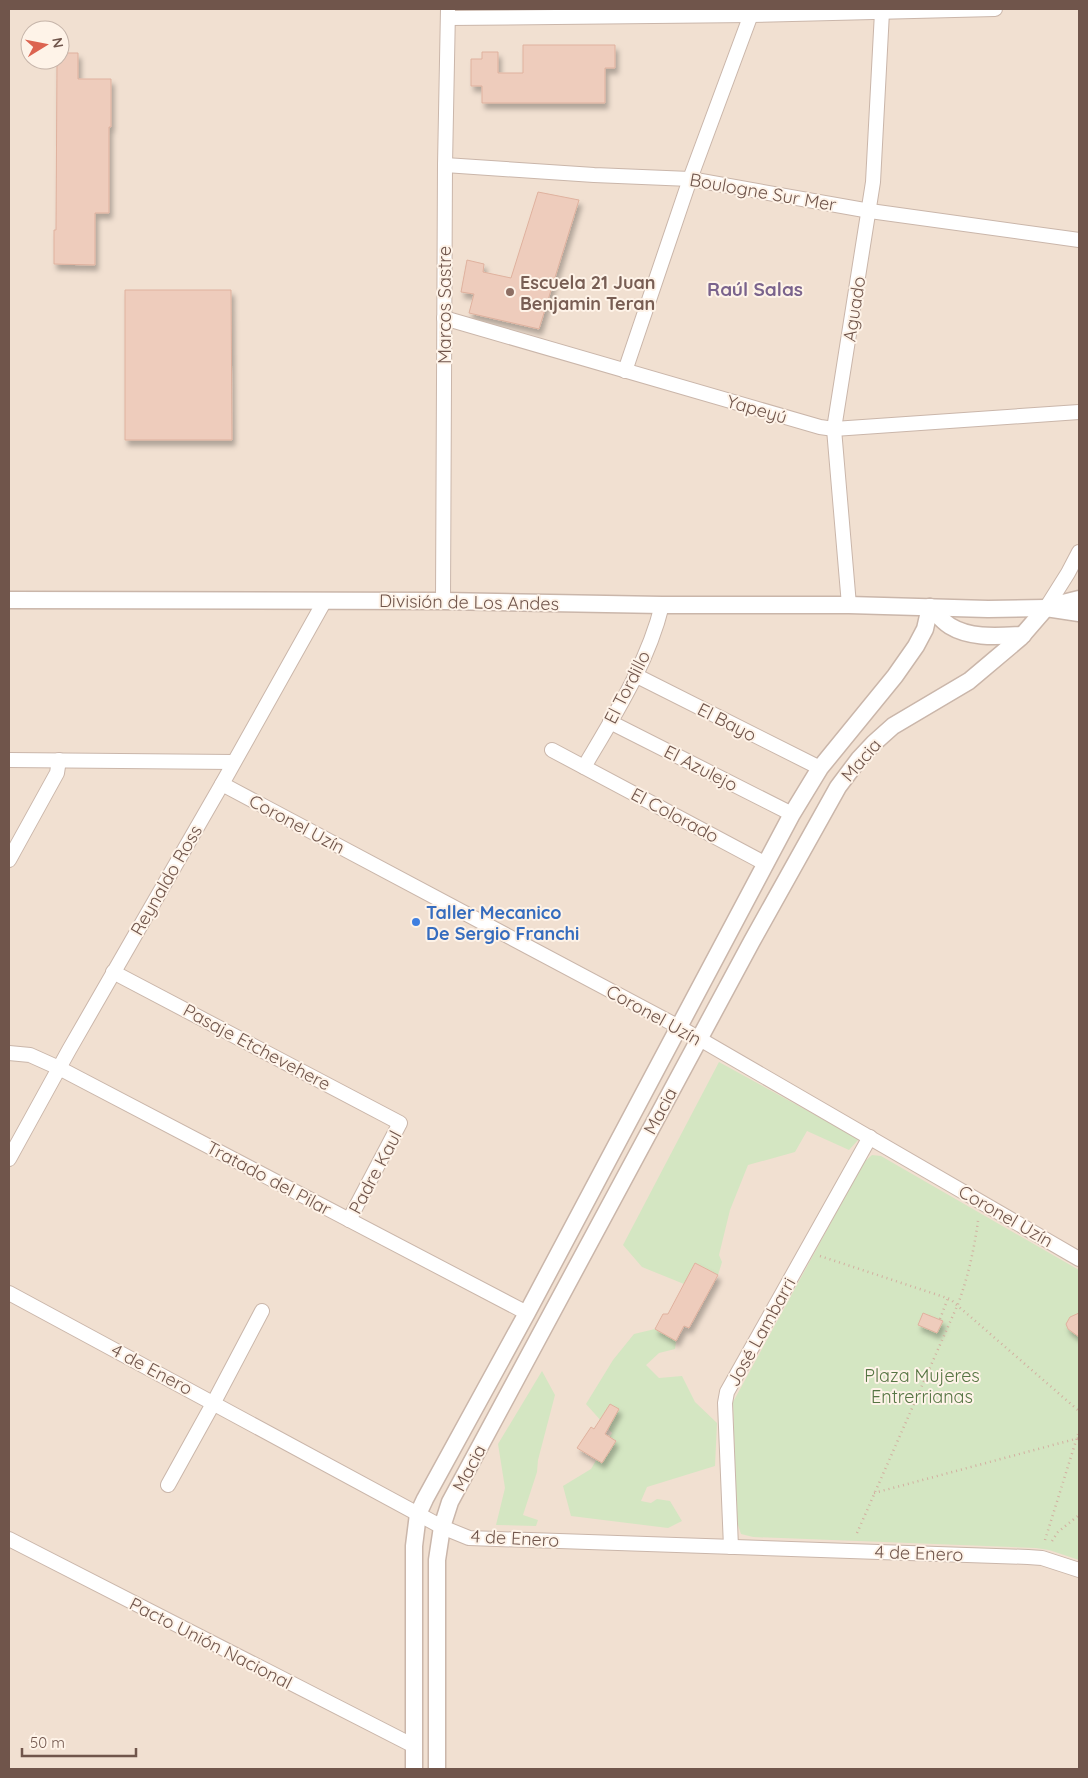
<svg xmlns="http://www.w3.org/2000/svg" width="1088" height="1778" viewBox="0 0 1088 1778" font-family="Quicksand,sans-serif">
	<style>
		.residential { fill: #f1e0d1; fill-rule: evenodd }
		.green { fill: #d4e6c2 }
		.building { fill: #eeccbc; stroke: #dfb19e; filter: url(#shadow) }
		.lines { fill: none; stroke-linecap: round; stroke-linejoin: round }
		.minor-casing { stroke: #cab6aa; stroke-width: 16 }
		.tertiary-casing { stroke: #cab6aa; stroke-width: 19 }
		.path { stroke: #d2afa0; stroke-width: 2.5; stroke-dasharray: 1 4; stroke-linecap: butt }
		.minor { stroke: #fff; stroke-width: 14 }
		.tertiary { stroke: #fff; stroke-width: 16 }
		.education-dot { fill: #8d6e63; stroke: #fef3e8; stroke-width: 2 }
		.shop-dot { fill: #3f7fe0; stroke: #fef3e8; stroke-width: 2 }
		.labels { text-anchor: middle; dominant-baseline: central; stroke-width: 4; stroke-linejoin: round; paint-order: stroke }
		.street-label { font-size: 18px; fill: #70554b; stroke: #fef3e8 }
		.education-label { font-size: 18px; font-weight: bold; fill: #785e54; stroke: #fef3e8; text-anchor: start }
		.shop-label { font-size: 18px; font-weight: bold; fill: #366cbe; stroke: #fef3e8; text-anchor: start }
		.park-label { font-size: 18px; fill: #567543; stroke: #fef3e8 }
		.neighbourhood-label { font-size: 19px; font-weight: bold; fill: #7a638c; stroke: #fef3e8 }
	</style>
	<defs>
		<filter id="shadow"><feDropShadow dx="3" dy="5.5" stdDeviation="2.5" flood-color="#0004"/></filter>
	</defs>
	<rect width="100%" height="100%" fill="#faefe2"/>
	<path class="residential" d="M9 9H1079V1769H9ZM30 30H60V60H30Z"/>
	<g class="green">
		<polygon points="719,1062 859,1139 849,1150 807,1131 795,1152 748,1165 730,1210 719,1255 722,1262 718,1275 695,1263 684,1284 642,1267 623,1245"/>
		<polygon points="872,1155 881,1156 1079,1270 1079,1560 1049,1550 1036,1548 753,1537 741,1534 737,1522 733,1402 864,1162"/>
		<polygon points="655,1329 676,1341 675,1349 659,1353 646,1365 659,1378 682,1376 695,1402 717,1423 715,1466 647,1487 641,1501 651,1503 657,1499 670,1501 682,1521 668,1528 571,1516 563,1486 591,1469 612,1433 586,1404 613,1360 634,1334"/>
		<polygon points="542,1371 555,1395 538,1460 537,1472 523,1515 538,1520 536,1526 496,1525 505,1488 498,1444"/>
	</g>
	<g class="building">
		<polygon points="523,45 615,45 615,68 605,68 605,103 482,103 482,86 471,86 471,59 482,59 482,52 498,52 498,73 523,73"/>
		<polygon points="60,53 78,53 78,79 111,79 111,127 109,127 109,213 95,213 95,265 54,264 54,230 56,230 57,60 60,60"/>
		<polygon points="538,192 579,200 539,329 469,313 474,294 461,292 467,260 484,264 483,272 511,278"/>
		<polygon points="125,290 231,290 232,440 125,440"/>
		<polygon points="695,1263 718,1275 689,1328 684,1326 676,1341 655,1329 663,1314 668,1314"/>
		<polygon points="923,1313 943,1321 937,1333 918,1325"/>
		<polygon points="1079,1313 1079,1337 1068,1329 1066,1324 1070,1317"/>
		<polygon points="610,1404 619,1409 605,1434 616,1441 602,1463 577,1448 591,1427 594,1429"/>
	</g>
	<g class="lines">
		<g class="minor-casing">
			<g id="minor">
				<polyline points="448,18 751,15 995,9"/>
				<polyline points="445,165 594,175 690,179 870,211 1079,240"/>
				<polyline points="444,318 820,427 834,429 1079,412"/>
				<polyline points="625,371 690,179 753,9"/>
				<polyline points="443,601 445,165 448,9"/>
				<polyline points="849,605 834,429 873,182 882,12"/>
				<polyline points="1046,608 1068,573 1079,552"/>
				<polyline points="635,675 820,768"/>
				<polyline points="610,722 792,814"/>
				<polyline points="552,750 766,864"/>
				<polyline points="9,760 233,762"/>
				<path d="M584 767C614 716 648 663 662 605"/>
				<polyline points="222,784 679,1027 1079,1259"/>
				<polyline points="9,860 57,773 59,760"/>
				<polyline points="113,972 400,1123 349,1220"/>
				<polyline points="9,1053 30,1055 59,1068 527,1313"/>
				<polyline points="9,1159 69,1050 222,784 324,602"/>
				<polyline points="9,1293 442,1527 469,1538 1028,1557 1042,1558 1079,1570"/>
				<polyline points="168,1485 214,1402 262,1311"/>
				<polyline points="9,1539 414,1746"/>
				<polyline points="731,1547 725,1403 727,1392 870,1137"/>
			</g>
		</g>
		<g class="tertiary-casing">
			<g id="tertiary">
				<polyline points="9,600 443,601 662,605 849,605 988,609 1046,608 1079,613"/>
				<polyline points="1051,606 1079,599"/>
				<path d="M930 607C936 613 942 621 950 626 971 639 999 636 1023 635"/>
				<polyline points="414,1769 414,1546 418,1514 425,1499 527,1313 792,814 820,768 895,676 916,646 925,629 930,607"/>
				<polyline points="437,1769 437,1560 442,1527 450,1502 752,941 838,787 859,759 874,743 893,726 969,681 1020,638 1046,608"/>
			</g>
		</g>
		<g class="path">
			<polyline points="9,52 12,52"/>
			<polyline points="820,1256 950,1299 1079,1411"/>
			<polyline points="940,1319 948,1298"/>
			<polyline points="874,1493 1079,1438"/>
			<path d="M857 1533 958 1304C968 1277 974 1250 978 1221"/>
			<polyline points="1045,1540 1079,1431"/>
			<polyline points="1052,1541 1058,1532 1079,1515"/>
		</g>
		<use href="#minor" class="minor"/>
		<use href="#tertiary" class="tertiary"/>
	</g>
	<circle class="education-dot" cx="510" cy="292" r="5"/>
	<circle class="shop-dot" cx="416" cy="922" r="5"/>
	<g class="labels">
		<g class="street-label">
			<text transform="translate(763 192) rotate(10)">Boulogne Sur Mer</text>
			<text transform="translate(444 305) rotate(-90)">Marcos Sastre</text>
			<text transform="translate(854 309) rotate(-81)">Aguado</text>
			<text transform="translate(757 409) rotate(16)">Yapeyú</text>
			<text transform="translate(469 602) rotate(1)">División de Los Andes</text>
			<text transform="translate(627 687) rotate(-63)">El Tordillo</text>
			<text transform="translate(727 722) rotate(27)">El Bayo</text>
			<text transform="translate(861 760) rotate(-49)">Macia</text>
			<text transform="translate(701 768) rotate(27)">El Azulejo</text>
			<text transform="translate(675 815) rotate(28)">El Colorado</text>
			<text transform="translate(297 824) rotate(28)">Coronel Uzín</text>
			<text transform="translate(166 880) rotate(-60)">Reynaldo Ross</text>
			<text transform="translate(654 1015) rotate(29)">Coronel Uzín</text>
			<text transform="translate(257 1047) rotate(28)">Pasaje Etchevehere</text>
			<text transform="translate(660 1111) rotate(-62)">Macia</text>
			<text transform="translate(375 1172) rotate(-62)">Padre Kaul</text>
			<text transform="translate(269 1178) rotate(28)">Tratado del Pilar</text>
			<text transform="translate(1006 1216) rotate(30)">Coronel Uzín</text>
			<text transform="translate(761 1332) rotate(-61)">José Lambarri</text>
			<text transform="translate(152 1369) rotate(28)">4 de Enero</text>
			<text transform="translate(469 1468) rotate(-62)">Macia</text>
			<text transform="translate(515 1538) rotate(3)">4 de Enero</text>
			<text transform="translate(919 1553) rotate(2)">4 de Enero</text>
			<text transform="translate(211 1643) rotate(27)">Pacto Unión Nacional</text>
		</g>
		<g class="education-label">
			<text x="520" y="282">Escuela 21 Juan<tspan x="520" dy="21">Benjamin Teran</tspan></text>
		</g>
		<g class="shop-label">
			<text x="426" y="912">Taller Mecanico<tspan x="426" dy="21">De Sergio Franchi</tspan></text>
		</g>
		<g class="park-label">
			<text x="922" y="1375">Plaza Mujeres<tspan x="922" dy="21">Entrerrianas</tspan></text>
		</g>
		<g class="neighbourhood-label">
			<text x="755" y="289">Raúl Salas</text>
		</g>
	</g>
	<rect width="1088" height="1778" fill="none" stroke="#70554b" stroke-width="20"/>
	<g transform="translate(45 45) rotate(80)"><circle r="24" fill="#fef3e8" stroke="#c5b4a9"/>
	<path d="M0-4L9 19L0 12L-9 19Z" fill="#dc6350"/>
	<text y="-8" font-size="14" font-weight="bold" text-anchor="middle" fill="#70554b">N</text>
	</g>
	<path d="M22 1748v8h114v-8" fill="none" stroke="#70554b" stroke-width="2.5"/>
	<text x="30" y="1748" font-size="15" fill="#70554b" stroke="#fef3e8" stroke-width="4" paint-order="stroke">50 m</text>
</svg>
